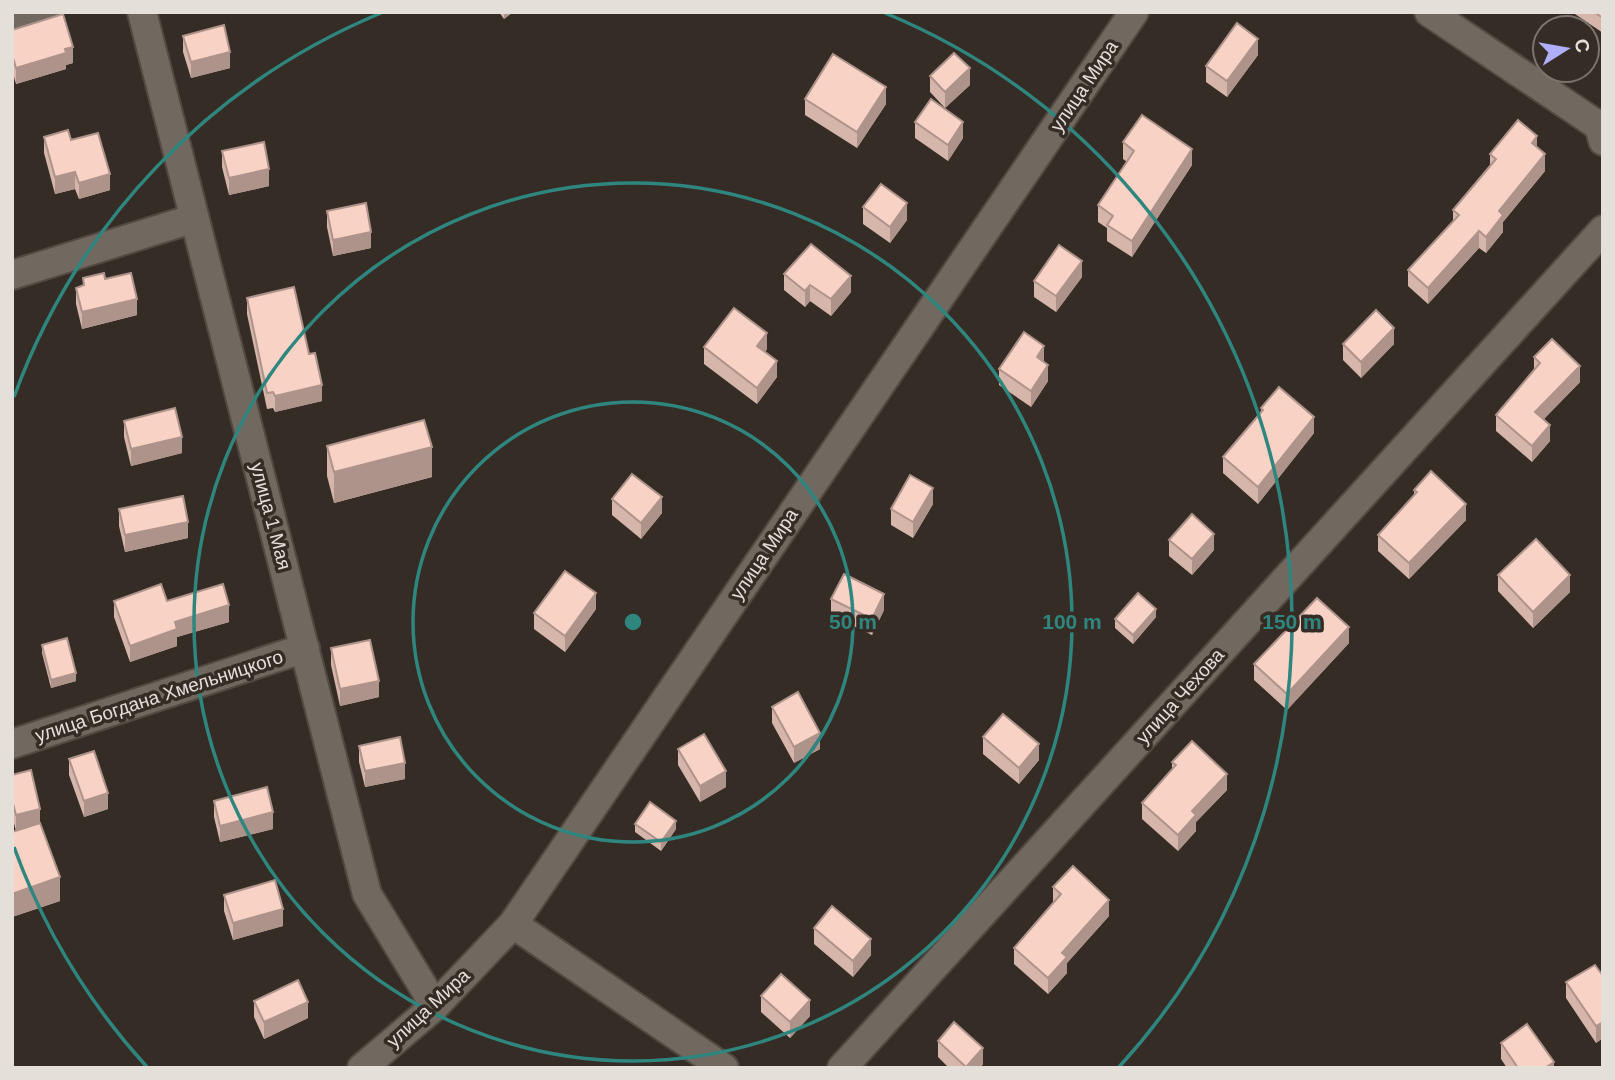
<svg xmlns="http://www.w3.org/2000/svg" width="1615" height="1080" viewBox="0 0 1615 1080" font-family="Arial,sans-serif">
	<style>
		.lines { fill: none; stroke-linecap: round; stroke-linejoin: round }
		.minor-casing { stroke: #514a43; stroke-width: 32 }
		.minor { stroke: #71685f; stroke-width: 28 }
		.wall { fill: #d6b5aa }
		.shaded-wall { fill: #ae938b }
		.building { fill: #f9d2c6; stroke: #ae938b; stroke-width: 2 }
		.ring { fill: none; stroke: #2f867e; stroke-width: 3.5 }
		.labels { text-anchor: middle; dominant-baseline: central; stroke-width: 7; stroke-linejoin: round; paint-order: stroke }
		.street-label { font-size: 19px; fill: #e5dfda; stroke: #352d25 }
		.centre { fill: #2f867e; stroke: #352d25; stroke-width: 3.5 }
		.ring-label { font-size: 21px; text-anchor: middle; font-weight: bold; fill: #2f867e; stroke: #352d25; stroke-width: 7; stroke-linejoin: round; paint-order: stroke }
	</style>
	<rect width="100%" height="100%" fill="#352d25"/>
	<g class="lines">
		<g class="minor-casing">
			<g id="minor">
				<polyline points="142,12 367,894 435,1006"/>
				<polyline points="1429,12 1599,126 1603,141"/>
				<polyline points="12,25 46,12"/>
				<polyline points="12,275 192,219"/>
				<polyline points="12,744 305,648"/>
				<polyline points="513,924 724,1068"/>
				<polyline points="362,1068 435,1006 513,924 1134,12"/>
				<polyline points="842,1068 1603,230"/>
			</g>
		</g>
		<use href="#minor" class="minor"/>
	</g>
	<g class="wall">
		<polygon points="499,12 513,12 504,19"/>
		<polygon points="1572,12 1603,12 1603,33"/>
		<polygon points="12,30 73,63 66,65 66,69 16,84 12,70"/>
		<polygon points="183,36 230,68 191,78 183,52"/>
		<polygon points="1258,55 1227,97 1206,82 1206,66"/>
		<polygon points="930,76 970,85 945,108 930,92"/>
		<polygon points="805,99 886,104 857,148 805,115"/>
		<polygon points="915,122 963,138 948,161 915,138"/>
		<polygon points="44,137 71,140 110,190 79,199 75,189 55,194 44,153"/>
		<polygon points="1123,142 1192,165 1132,257 1107,241 1107,228 1098,222 1098,205 1127,162 1123,159"/>
		<polygon points="1537,148 1545,171 1503,222 1503,232 1486,253 1479,248 1428,304 1408,286 1408,270 1453,221 1453,210 1490,165 1490,154"/>
		<polygon points="222,151 269,186 229,195 222,167"/>
		<polygon points="863,207 907,220 890,243 863,224"/>
		<polygon points="327,211 371,248 333,256 327,227"/>
		<polygon points="784,274 851,292 831,316 810,301 805,307 784,290"/>
		<polygon points="1082,277 1056,312 1034,297 1034,281"/>
		<polygon points="83,278 137,315 82,329 76,304 76,288 83,285"/>
		<polygon points="247,298 309,354 322,401 275,412 273,408 267,409 247,314"/>
		<polygon points="1343,344 1394,344 1361,378 1343,360"/>
		<polygon points="704,347 767,349 765,352 777,377 757,404 704,364"/>
		<polygon points="1534,357 1580,382 1544,419 1550,441 1532,462 1496,431 1496,415 1534,371"/>
		<polygon points="1044,362 1048,381 1031,407 999,385 999,369"/>
		<polygon points="1261,408 1314,433 1258,504 1223,473 1223,457 1261,412"/>
		<polygon points="124,421 182,453 131,466 124,437"/>
		<polygon points="327,446 432,477 334,503 327,476"/>
		<polygon points="1414,490 1466,520 1409,579 1378,551 1378,535 1414,495"/>
		<polygon points="612,499 662,513 641,539 612,515"/>
		<polygon points="933,504 913,538 891,525 891,509"/>
		<polygon points="119,509 188,538 125,552 119,526"/>
		<polygon points="1169,540 1214,550 1192,575 1169,556"/>
		<polygon points="1498,575 1570,592 1533,628 1498,591"/>
		<polygon points="831,599 884,610 872,635 831,615"/>
		<polygon points="114,601 167,601 229,622 177,637 177,646 130,662 114,617"/>
		<polygon points="596,609 565,652 534,629 534,613"/>
		<polygon points="1156,617 1133,644 1115,628 1115,619"/>
		<polygon points="1349,643 1287,710 1254,680 1254,664"/>
		<polygon points="42,645 76,681 51,688 42,653"/>
		<polygon points="331,648 379,697 340,706 331,665"/>
		<polygon points="772,707 820,749 794,763 772,723"/>
		<polygon points="983,737 1039,760 1019,784 983,754"/>
		<polygon points="359,746 405,779 365,787 359,762"/>
		<polygon points="678,749 726,787 700,802 678,765"/>
		<polygon points="69,759 108,809 84,817 69,775"/>
		<polygon points="1172,762 1227,790 1196,822 1196,831 1178,851 1142,819 1142,803 1172,770"/>
		<polygon points="12,775 40,823 60,901 12,917 12,832 16,831 12,816"/>
		<polygon points="214,801 273,829 220,842 214,817"/>
		<polygon points="635,824 676,829 661,851 635,832"/>
		<polygon points="1053,887 1109,916 1067,963 1067,973 1048,994 1014,964 1014,948 1053,903"/>
		<polygon points="224,895 283,926 233,940 224,911"/>
		<polygon points="814,928 871,955 853,977 814,944"/>
		<polygon points="1603,976 1603,1038 1596,1043 1566,998 1566,982"/>
		<polygon points="761,996 810,1016 790,1038 761,1012"/>
		<polygon points="254,1001 308,1018 264,1039 254,1017"/>
		<polygon points="938,1041 983,1064 980,1068 949,1068 938,1057"/>
		<polygon points="1501,1043 1554,1068 1507,1068 1501,1059"/>
	</g>
	<g class="shaded-wall">
		<polygon points="504,12 513,12 504,19"/>
		<polygon points="1258,39 1258,55 1227,97 1227,81"/>
		<polygon points="73,47 73,63 66,65 66,69 16,84 16,68"/>
		<polygon points="230,52 230,68 191,78 191,62"/>
		<polygon points="970,68 970,85 945,108 945,92"/>
		<polygon points="886,87 886,104 857,148 857,132"/>
		<polygon points="963,122 963,138 948,161 948,145"/>
		<polygon points="1537,136 1537,152 1532,143"/>
		<polygon points="1192,149 1192,165 1132,257 1132,241"/>
		<polygon points="1545,154 1545,171 1503,222 1503,232 1486,253 1486,237 1499,211"/>
		<polygon points="269,169 269,186 229,195 229,178"/>
		<polygon points="75,172 75,189 55,194 55,177"/>
		<polygon points="110,174 110,190 79,199 79,183"/>
		<polygon points="907,203 907,220 890,243 890,227"/>
		<polygon points="1479,231 1479,248 1428,304 1428,288"/>
		<polygon points="371,232 371,248 333,256 333,240"/>
		<polygon points="1082,261 1082,277 1056,312 1056,296"/>
		<polygon points="851,276 851,292 831,316 831,299"/>
		<polygon points="810,285 810,301 805,307 805,291"/>
		<polygon points="137,299 137,315 82,329 82,312"/>
		<polygon points="1394,328 1394,344 1361,378 1361,362"/>
		<polygon points="767,333 767,349 757,362 757,346"/>
		<polygon points="1044,346 1044,362 1037,374 1037,357"/>
		<polygon points="777,361 777,377 757,404 757,388"/>
		<polygon points="1048,365 1048,381 1031,407 1031,391"/>
		<polygon points="1580,366 1580,382 1535,428 1535,412"/>
		<polygon points="322,385 322,401 275,412 275,396"/>
		<polygon points="1314,417 1314,433 1258,504 1258,487"/>
		<polygon points="1550,425 1550,441 1532,462 1532,446"/>
		<polygon points="182,437 182,453 131,466 131,449"/>
		<polygon points="432,447 432,477 334,503 334,472"/>
		<polygon points="933,488 933,504 913,538 913,522"/>
		<polygon points="662,497 662,513 641,539 641,523"/>
		<polygon points="1466,504 1466,520 1409,579 1409,563"/>
		<polygon points="188,522 188,538 125,552 125,535"/>
		<polygon points="1214,534 1214,550 1192,575 1192,559"/>
		<polygon points="1570,575 1570,592 1533,628 1533,612"/>
		<polygon points="596,593 596,609 565,652 565,636"/>
		<polygon points="884,594 884,610 872,635 872,619"/>
		<polygon points="229,605 229,622 177,637 177,646 130,662 130,646 175,622"/>
		<polygon points="1156,609 1156,617 1133,644 1133,635"/>
		<polygon points="1349,627 1349,643 1287,710 1287,694"/>
		<polygon points="76,673 76,681 51,688 51,680"/>
		<polygon points="379,681 379,697 340,706 340,689"/>
		<polygon points="820,733 820,749 794,763 794,747"/>
		<polygon points="1039,744 1039,760 1019,784 1019,768"/>
		<polygon points="405,763 405,779 365,787 365,771"/>
		<polygon points="726,771 726,787 700,802 700,786"/>
		<polygon points="1227,774 1227,790 1196,822 1196,831 1178,851 1178,835 1192,811"/>
		<polygon points="108,793 108,809 84,817 84,801"/>
		<polygon points="40,809 40,825 16,831 16,815"/>
		<polygon points="273,812 273,829 220,842 220,826"/>
		<polygon points="676,821 676,829 661,851 661,842"/>
		<polygon points="60,877 60,901 12,917 12,894"/>
		<polygon points="1109,900 1109,916 1067,963 1067,973 1048,994 1048,978 1062,953"/>
		<polygon points="283,909 283,926 233,940 233,923"/>
		<polygon points="871,939 871,955 853,977 853,961"/>
		<polygon points="810,1000 810,1016 790,1038 790,1022"/>
		<polygon points="308,1002 308,1018 264,1039 264,1022"/>
		<polygon points="1603,1022 1603,1038 1596,1043 1596,1026"/>
		<polygon points="983,1048 983,1064 980,1068 966,1068"/>
		<polygon points="1554,1062 1554,1068 1545,1068"/>
	</g>
	<g class="building">
		<polygon points="1594,12 1603,12 1603,18"/>
		<polygon points="63,14 73,47 65,49 66,53 16,68 12,54 12,30"/>
		<polygon points="1237,23 1258,39 1227,81 1206,66"/>
		<polygon points="224,25 230,52 191,62 183,36"/>
		<polygon points="954,53 970,68 945,92 930,76"/>
		<polygon points="833,54 886,87 857,132 805,99"/>
		<polygon points="931,99 963,122 948,145 915,122"/>
		<polygon points="1142,115 1192,149 1132,241 1107,225 1113,216 1098,205 1134,151 1123,142"/>
		<polygon points="1518,120 1537,136 1532,143 1545,154 1499,211 1503,215 1486,237 1479,231 1428,288 1408,270 1459,215 1453,210 1496,159 1490,154"/>
		<polygon points="68,130 71,140 98,133 110,174 79,183 75,172 55,177 44,137"/>
		<polygon points="264,142 269,169 229,178 222,151"/>
		<polygon points="881,184 907,203 890,227 863,207"/>
		<polygon points="366,203 371,232 333,240 327,211"/>
		<polygon points="811,244 851,276 831,299 810,285 805,291 784,274"/>
		<polygon points="1059,245 1082,261 1056,296 1034,281"/>
		<polygon points="104,273 105,279 131,273 137,299 82,312 76,288 84,285 83,278"/>
		<polygon points="294,287 309,354 315,353 322,385 275,396 273,392 267,393 247,298"/>
		<polygon points="734,308 767,333 757,346 777,361 757,388 704,347"/>
		<polygon points="1376,310 1394,328 1361,362 1343,344"/>
		<polygon points="1024,332 1044,346 1037,357 1048,365 1031,391 999,369"/>
		<polygon points="1552,339 1580,366 1535,412 1550,425 1532,446 1496,415 1540,363 1534,357"/>
		<polygon points="1279,387 1314,417 1258,487 1223,457 1263,410 1261,408"/>
		<polygon points="175,408 182,437 131,449 124,421"/>
		<polygon points="424,420 432,447 334,472 327,446"/>
		<polygon points="1431,471 1466,504 1409,563 1378,535 1417,492 1414,490"/>
		<polygon points="632,474 662,497 641,523 612,499"/>
		<polygon points="910,475 933,488 913,522 891,509"/>
		<polygon points="183,496 188,522 125,535 119,509"/>
		<polygon points="1192,514 1214,534 1192,559 1169,540"/>
		<polygon points="1536,539 1570,575 1533,612 1498,575"/>
		<polygon points="565,571 596,593 565,636 534,613"/>
		<polygon points="844,574 884,594 872,619 831,599"/>
		<polygon points="161,584 167,601 223,584 229,605 175,622 177,629 130,646 114,601"/>
		<polygon points="1138,593 1156,609 1133,635 1115,619"/>
		<polygon points="1317,598 1349,627 1287,694 1254,664"/>
		<polygon points="67,638 76,673 51,680 42,645"/>
		<polygon points="370,640 379,681 340,689 331,648"/>
		<polygon points="798,692 820,733 794,747 772,707"/>
		<polygon points="1003,714 1039,744 1019,768 983,737"/>
		<polygon points="704,734 726,771 700,786 678,749"/>
		<polygon points="400,737 405,763 365,771 359,746"/>
		<polygon points="1192,741 1227,774 1192,811 1196,815 1178,835 1142,803 1176,765 1172,762"/>
		<polygon points="94,751 108,793 84,801 69,759"/>
		<polygon points="31,770 40,809 16,815 12,800 12,775"/>
		<polygon points="267,787 273,812 220,826 214,801"/>
		<polygon points="650,802 676,821 661,842 635,824"/>
		<polygon points="40,823 60,877 12,894 12,832"/>
		<polygon points="1073,866 1109,900 1062,953 1067,957 1048,978 1014,948 1061,894 1053,887"/>
		<polygon points="275,880 283,909 233,923 224,895"/>
		<polygon points="832,906 871,939 853,961 814,928"/>
		<polygon points="1595,965 1603,976 1603,1022 1596,1026 1566,982"/>
		<polygon points="781,974 810,1000 790,1022 761,996"/>
		<polygon points="298,980 308,1002 264,1022 254,1001"/>
		<polygon points="954,1022 983,1048 966,1067 938,1041"/>
		<polygon points="1527,1024 1554,1062 1545,1068 1518,1068 1501,1043"/>
	</g>
	<g class="ring">
		<circle cx="633" cy="622" r="220"/>
		<circle cx="633" cy="622" r="439"/>
		<path d="M147 1067A659 659 0 0 1 14 847M14 397A659 659 0 0 1 381 13M885 13A659 659 0 0 1 1119 1067"/>
	</g>
	<g class="labels">
		<g class="street-label">
			<text transform="translate(1084 86) rotate(-56)">улица Мира</text>
			<text transform="translate(271 516) rotate(75)">улица 1 Мая</text>
			<text transform="translate(764 554) rotate(-56)">улица Мира</text>
			<text transform="translate(159 696) rotate(-18)">улица Богдана Хмельницкого</text>
			<text transform="translate(1180 696) rotate(-48)">улица Чехова</text>
			<text transform="translate(428 1008) rotate(-43)">улица Мира</text>
		</g>
	</g>
	<circle cx="633" cy="622" r="10" class="centre"/>
	<g class="ring-label">
		<text x="853" y="629">50 m</text>
		<text x="1072" y="629">100 m</text>
		<text x="1292" y="629">150 m</text>
	</g>
	<rect width="1615" height="1080" fill="none" stroke="#e5dfda" stroke-width="28"/>
	<g transform="translate(1566 49) rotate(79)"><circle r="33" fill="#352d25" stroke="#7b746d" stroke-width="2"/>
	<path d="M0-5L12 26L0 18L-12 26Z" fill="#afaefa"/>
	<text y="-10" font-size="19" font-weight="bold" text-anchor="middle" fill="#e5dfda">С</text>
	</g>
</svg>
